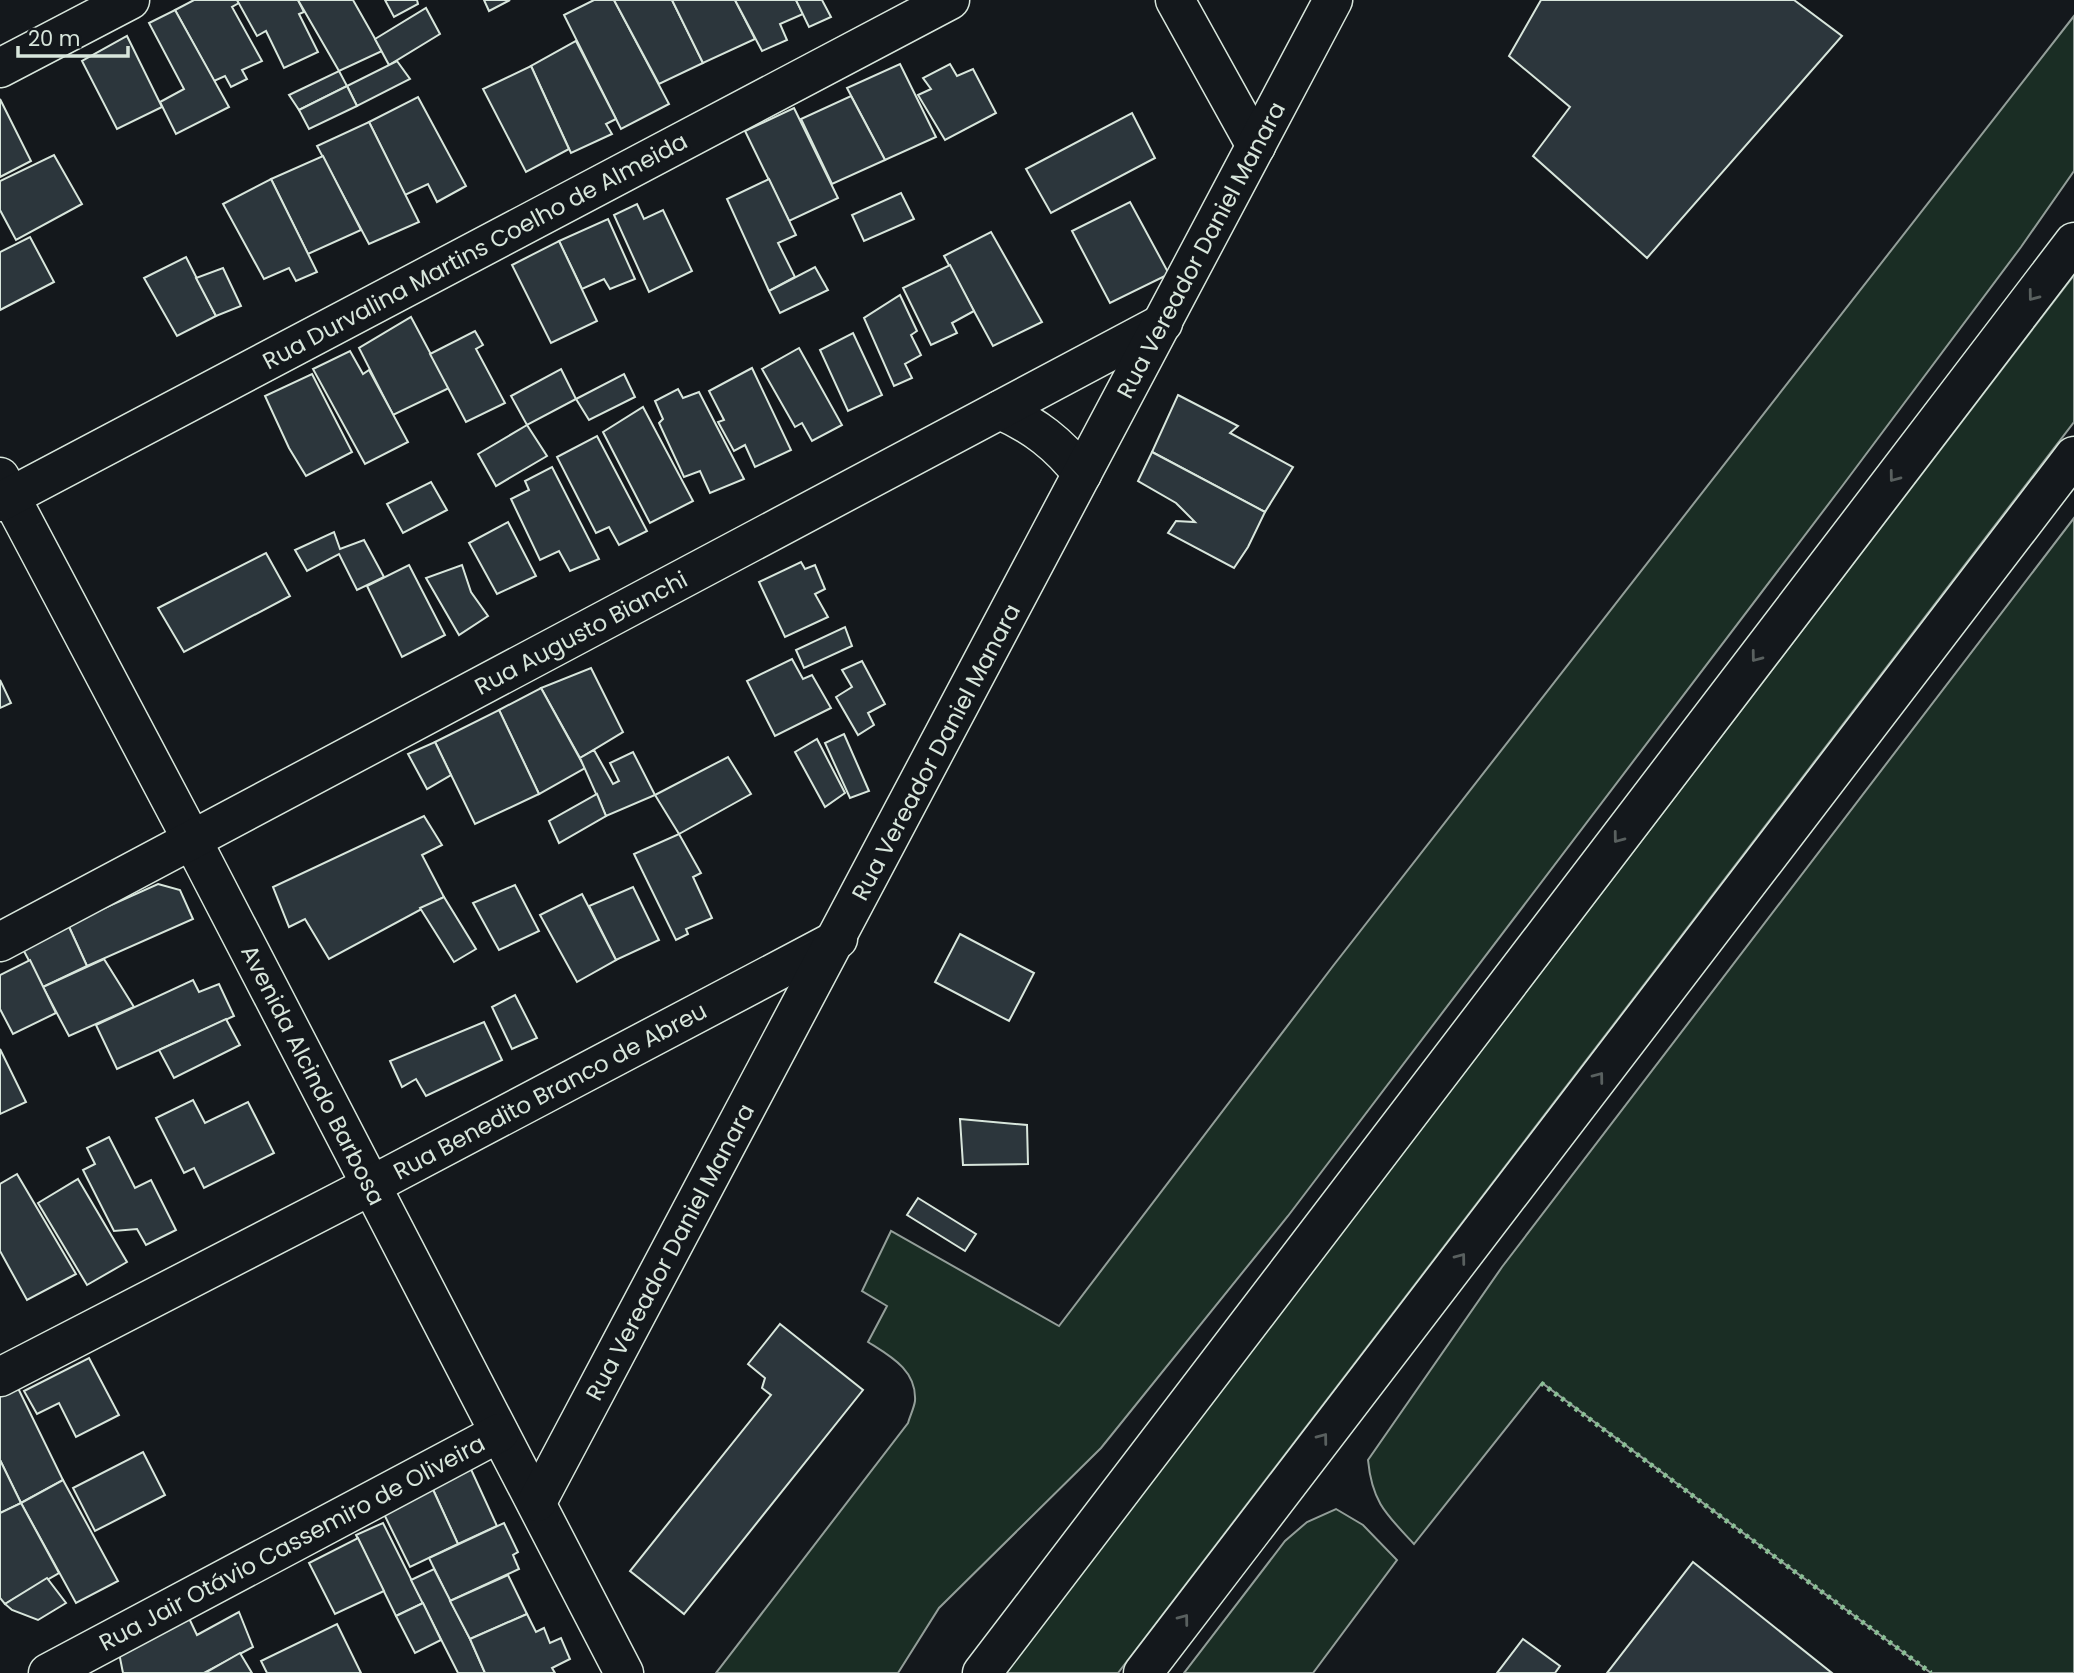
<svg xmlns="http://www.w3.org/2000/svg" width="2074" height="1673" viewBox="0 0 2074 1673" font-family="Poppins,sans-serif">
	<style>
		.green { fill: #1a2d24; stroke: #939e99; stroke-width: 2 }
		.building { fill: #2c363c; stroke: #d8e6dc; stroke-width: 2 }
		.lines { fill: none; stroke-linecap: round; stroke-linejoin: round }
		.minor-casing { stroke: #d8e6dc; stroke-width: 41 }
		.highway-casing { stroke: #d8e6dc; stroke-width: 41 }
		.minor { stroke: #14181c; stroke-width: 38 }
		.highway { stroke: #14181c; stroke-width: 38 }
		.hedge { stroke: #8ac095; stroke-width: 5; stroke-dasharray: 3.5 5; stroke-linecap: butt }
		.oneway { stroke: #59605f }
		.labels { text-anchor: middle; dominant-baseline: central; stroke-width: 5; stroke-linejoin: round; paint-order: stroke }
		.street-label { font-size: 23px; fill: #d8e6dc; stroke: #14181c }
	</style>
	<rect width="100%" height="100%" fill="#14181c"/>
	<g class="green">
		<path d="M2074 16V171L2021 247 1843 485 1288 1216 1101 1448 939 1608 898 1673H716L908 1423C910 1416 914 1408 915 1401 917 1370 890 1356 868 1342L887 1306 862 1291 891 1231 1059 1326 1333 966Z"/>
		<polygon points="2074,275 2074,422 1118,1673 1005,1673"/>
		<path d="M2074 518V1673H1931L1542 1383 1414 1544C1386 1514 1372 1502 1368 1460L1502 1267Z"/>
		<polygon points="1336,1509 1363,1525 1397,1560 1313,1673 1184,1673 1285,1541 1307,1522"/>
	</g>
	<g class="building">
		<polygon points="194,0 237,0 239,3 232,7 262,61 242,70 247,79 231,87 225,76 214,81 175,10"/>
		<polygon points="237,0 298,0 304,12 299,14 318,52 284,68 266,31 257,36"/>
		<polygon points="298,0 353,0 382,51 339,71"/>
		<polygon points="385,0 417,0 418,4 394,17"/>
		<polygon points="484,0 510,0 489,11"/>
		<polygon points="594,0 614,0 669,104 621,129 564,15"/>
		<polygon points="614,0 672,0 703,63 659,84"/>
		<polygon points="672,0 735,0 755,39 703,63"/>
		<polygon points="735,0 796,0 803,14 780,24 787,40 762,51"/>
		<polygon points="796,0 822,0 831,17 809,27"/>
		<polygon points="1541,0 1794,0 1842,36 1647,258 1533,156 1570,107 1509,56"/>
		<polygon points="426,8 440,34 389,65 375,39"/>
		<polygon points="175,10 229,107 176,134 160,102 184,89 149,23"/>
		<polygon points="127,36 162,107 117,129 82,61"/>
		<polygon points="576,41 616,119 606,124 612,134 571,153 531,66"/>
		<polygon points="397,61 410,79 357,106 347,86"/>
		<polygon points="900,64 936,137 885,160 847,88"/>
		<polygon points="950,64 957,76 973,69 996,113 945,140 918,95 931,89 923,78"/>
		<polygon points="531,66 569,149 526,172 483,89"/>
		<polygon points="339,71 347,86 299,110 289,95"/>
		<polygon points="347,86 357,106 309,129 299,110"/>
		<polygon points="851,96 885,160 832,184 801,119"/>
		<polygon points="418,97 466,186 437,202 428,184 405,195 369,122"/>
		<polygon points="0,99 31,161 0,177"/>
		<polygon points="794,108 838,198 789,221 745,131"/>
		<polygon points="1132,113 1155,158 1051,213 1026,169"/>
		<polygon points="369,122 419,222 369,244 317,146"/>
		<polygon points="54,155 82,204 16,240 0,210 0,181"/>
		<polygon points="323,156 361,230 308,254 271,179"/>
		<polygon points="271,179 317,272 296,281 289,268 264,279 223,204"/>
		<polygon points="769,179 796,235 778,243 795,277 769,291 727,199"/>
		<polygon points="901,193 914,219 864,241 852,215"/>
		<polygon points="1130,202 1169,274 1110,303 1072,231"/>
		<polygon points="637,204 644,219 663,210 692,271 649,292 614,215"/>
		<polygon points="608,219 635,279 610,289 604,279 582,289 559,241"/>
		<polygon points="991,232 1042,322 993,346 944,256"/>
		<polygon points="30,237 54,282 0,310 0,252"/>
		<polygon points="559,241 597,321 551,343 512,265"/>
		<polygon points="186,257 216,316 177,336 144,278"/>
		<polygon points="950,265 974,311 952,323 957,333 931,345 903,288"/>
		<polygon points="815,267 828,290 780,313 769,291"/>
		<polygon points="223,268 241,306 216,316 196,278"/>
		<polygon points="900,295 917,331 911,335 921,355 905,364 912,378 894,386 864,318"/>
		<polygon points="411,317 449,388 393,415 359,348"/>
		<polygon points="475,331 483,345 476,349 505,403 466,422 430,354"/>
		<polygon points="853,333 882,395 848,411 820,350"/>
		<polygon points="799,348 842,425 812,441 802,423 795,427 762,369"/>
		<polygon points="350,351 363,374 369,370 408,442 365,464 313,369"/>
		<polygon points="752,368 791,450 755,467 745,445 734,451 718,422 724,420 709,391"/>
		<polygon points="561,369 576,399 527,425 511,396"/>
		<polygon points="312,374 352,452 306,476 289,448 265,396"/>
		<polygon points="624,374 635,397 589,420 576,399"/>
		<polygon points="678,389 683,398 699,392 744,479 710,493 700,471 684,477 659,423 663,419 655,401"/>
		<polygon points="1178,395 1238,426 1230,433 1293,467 1265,512 1152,452"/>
		<polygon points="643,407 693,501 650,523 603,432"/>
		<polygon points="527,425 547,456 496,486 478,454"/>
		<polygon points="597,436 647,531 619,545 609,527 596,533 557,457"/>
		<polygon points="1152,452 1265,512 1248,547 1234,568 1168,533 1176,521 1195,522 1176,503 1138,481"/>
		<polygon points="552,467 599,559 570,571 559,551 540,560 511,499 529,490 525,481"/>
		<polygon points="431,482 447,510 403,533 387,504"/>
		<polygon points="508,522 536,576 497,594 469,543"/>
		<polygon points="334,532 340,549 364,540 384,577 357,590 339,554 307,571 295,550"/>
		<polygon points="266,553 290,596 184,652 158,608"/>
		<polygon points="801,562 805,569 815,565 825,589 815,594 828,617 785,637 759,582"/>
		<polygon points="409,565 445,635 402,657 367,586"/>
		<polygon points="462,565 471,592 488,616 459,635 426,578"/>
		<polygon points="845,627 852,646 804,668 796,650"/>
		<polygon points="792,659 803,679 812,675 831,708 775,736 747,681"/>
		<polygon points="862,661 885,704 868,713 874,725 858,735 836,697 852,687 842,670"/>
		<polygon points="591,668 623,732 580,758 541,688"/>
		<polygon points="0,680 11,703 0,708"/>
		<polygon points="541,688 585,768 539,794 499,710"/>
		<polygon points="499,710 539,794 475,824 435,742"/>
		<polygon points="844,734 869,791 850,798 825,743"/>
		<polygon points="817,739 845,793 825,807 795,752"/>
		<polygon points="435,742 451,775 427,789 408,754"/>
		<polygon points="594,750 613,784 619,781 610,763 633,752 655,795 606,816 580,758"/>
		<polygon points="728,757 751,794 679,834 655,795"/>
		<polygon points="597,794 606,816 559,843 549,821"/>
		<polygon points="424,816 442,845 422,855 444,897 329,959 305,919 289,927 273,887"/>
		<polygon points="679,834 701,873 693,877 712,918 686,929 688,934 676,940 634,854"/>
		<polygon points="158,884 180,890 193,919 87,966 64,916 89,915"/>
		<polygon points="515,885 539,931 499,950 473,903"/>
		<polygon points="633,887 659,940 616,960 589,906"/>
		<polygon points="582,894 616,960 577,982 540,915"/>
		<polygon points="444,897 476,949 454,962 420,908"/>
		<polygon points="64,916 87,966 43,987 18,940"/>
		<polygon points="960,934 1034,973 1009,1021 935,982"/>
		<polygon points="104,959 134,1007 69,1036 43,987"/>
		<polygon points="30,960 56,1013 13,1034 0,1009 0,975"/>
		<polygon points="193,980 199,992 219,984 234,1016 117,1069 96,1025"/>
		<polygon points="515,995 537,1038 512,1049 492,1007"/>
		<polygon points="226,1019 240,1045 174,1078 159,1050"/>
		<polygon points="484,1022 502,1060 426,1096 416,1079 402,1087 390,1061"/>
		<polygon points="0,1049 26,1102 0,1114"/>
		<polygon points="193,1100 205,1123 248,1102 274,1153 204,1188 194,1168 184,1173 156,1118"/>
		<polygon points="960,1119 1027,1125 1028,1164 963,1165"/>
		<polygon points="109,1137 135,1188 151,1180 176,1230 146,1245 137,1229 114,1231 83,1170 95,1164 87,1148"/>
		<polygon points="17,1174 76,1274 27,1300 0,1251 0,1184"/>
		<polygon points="78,1179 127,1262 87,1285 38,1203"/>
		<polygon points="918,1198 976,1234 965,1251 907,1215"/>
		<polygon points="780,1324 863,1390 684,1614 630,1571 771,1395 762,1388 765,1378 748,1364"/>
		<polygon points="89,1358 119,1415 76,1437 59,1403 37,1414 24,1391"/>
		<polygon points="15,1382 63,1480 21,1503 0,1460 0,1390"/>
		<polygon points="143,1452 165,1495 95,1531 73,1488"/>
		<polygon points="0,1460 21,1503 0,1513"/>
		<polygon points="469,1465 497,1526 458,1544 430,1483"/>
		<polygon points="63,1480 118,1581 76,1603 21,1503"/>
		<polygon points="430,1483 458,1544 410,1567 381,1508"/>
		<polygon points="21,1503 59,1573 5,1604 0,1598 0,1513"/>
		<polygon points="383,1523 423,1603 396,1616 356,1535"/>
		<polygon points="504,1523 518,1552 513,1555 519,1569 450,1601 429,1558"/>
		<polygon points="358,1538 384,1591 335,1614 309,1563"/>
		<polygon points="1693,1562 1832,1673 1607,1673"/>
		<polygon points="434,1569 470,1639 485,1673 458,1673 411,1580"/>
		<polygon points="508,1575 527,1614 470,1639 450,1601"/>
		<polygon points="47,1578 66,1603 38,1620 12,1610 5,1604"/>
		<polygon points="423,1603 441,1640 415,1653 396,1616"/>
		<polygon points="239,1612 253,1647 204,1673 123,1673 119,1653 187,1614 197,1635"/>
		<polygon points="527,1614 536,1632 544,1628 550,1643 561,1638 570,1659 552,1668 555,1673 485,1673 470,1639"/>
		<polygon points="337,1624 361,1673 267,1673 261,1661"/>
		<polygon points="1523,1639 1560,1666 1555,1673 1497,1673"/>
		<polygon points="240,1653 252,1673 205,1673"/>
	</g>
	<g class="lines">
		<g class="minor-casing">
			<g id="minor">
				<polyline points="1175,0 1256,146"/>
				<polyline points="0,68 130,0"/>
				<path d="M1000 410C1034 425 1059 444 1082 474"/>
				<polyline points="0,477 192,840 624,1673"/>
				<polyline points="0,502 950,0"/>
				<polyline points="0,942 1163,323"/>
				<polyline points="0,1377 370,1186 838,939"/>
				<polyline points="537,1502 1333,0"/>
				<polyline points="48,1673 499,1433"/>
			</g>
		</g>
		<g class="highway-casing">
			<g id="highway">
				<polyline points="982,1673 2074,242"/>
				<polyline points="1143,1673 2074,456"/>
			</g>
		</g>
		<use href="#minor" class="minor"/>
		<use href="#highway" class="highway"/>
		<polyline class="hedge" points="1541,1383 1931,1673"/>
	</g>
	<defs><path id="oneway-chevron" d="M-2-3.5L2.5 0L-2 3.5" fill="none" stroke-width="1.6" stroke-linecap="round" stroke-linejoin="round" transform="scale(1.75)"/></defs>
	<g class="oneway">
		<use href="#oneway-chevron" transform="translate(2033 296) rotate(127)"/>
		<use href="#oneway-chevron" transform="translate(1894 477) rotate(127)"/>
		<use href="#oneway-chevron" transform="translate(1756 657) rotate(127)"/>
		<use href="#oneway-chevron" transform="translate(1618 838) rotate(127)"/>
		<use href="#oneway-chevron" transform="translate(1599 1077) rotate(-53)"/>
		<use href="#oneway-chevron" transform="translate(1461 1258) rotate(-53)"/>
		<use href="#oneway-chevron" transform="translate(1323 1438) rotate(-53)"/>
		<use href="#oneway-chevron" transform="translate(1184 1619) rotate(-53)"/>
	</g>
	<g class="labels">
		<g class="street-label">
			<text transform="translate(1201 250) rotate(-62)">Rua Vereador Daniel Manara</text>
			<text transform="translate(475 251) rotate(-28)">Rua Durvalina Martins Coelho de Almeida</text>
			<text transform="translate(581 633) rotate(-28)">Rua Augusto Bianchi</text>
			<text transform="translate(936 752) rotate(-62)">Rua Vereador Daniel Manara</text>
			<text transform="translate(313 1075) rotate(63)">Avenida Alcindo Barbosa</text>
			<text transform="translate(550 1091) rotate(-28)">Rua Benedito Branco de Abreu</text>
			<text transform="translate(670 1252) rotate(-62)">Rua Vereador Daniel Manara</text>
			<text transform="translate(292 1543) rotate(-28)">Rua Jair Otávio Cassemiro de Oliveira</text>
		</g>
	</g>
	<path d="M18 46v10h110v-10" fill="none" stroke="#d8e6dc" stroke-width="3.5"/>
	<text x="28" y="46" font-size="21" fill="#d8e6dc" stroke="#14181c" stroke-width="5" paint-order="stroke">20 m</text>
</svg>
